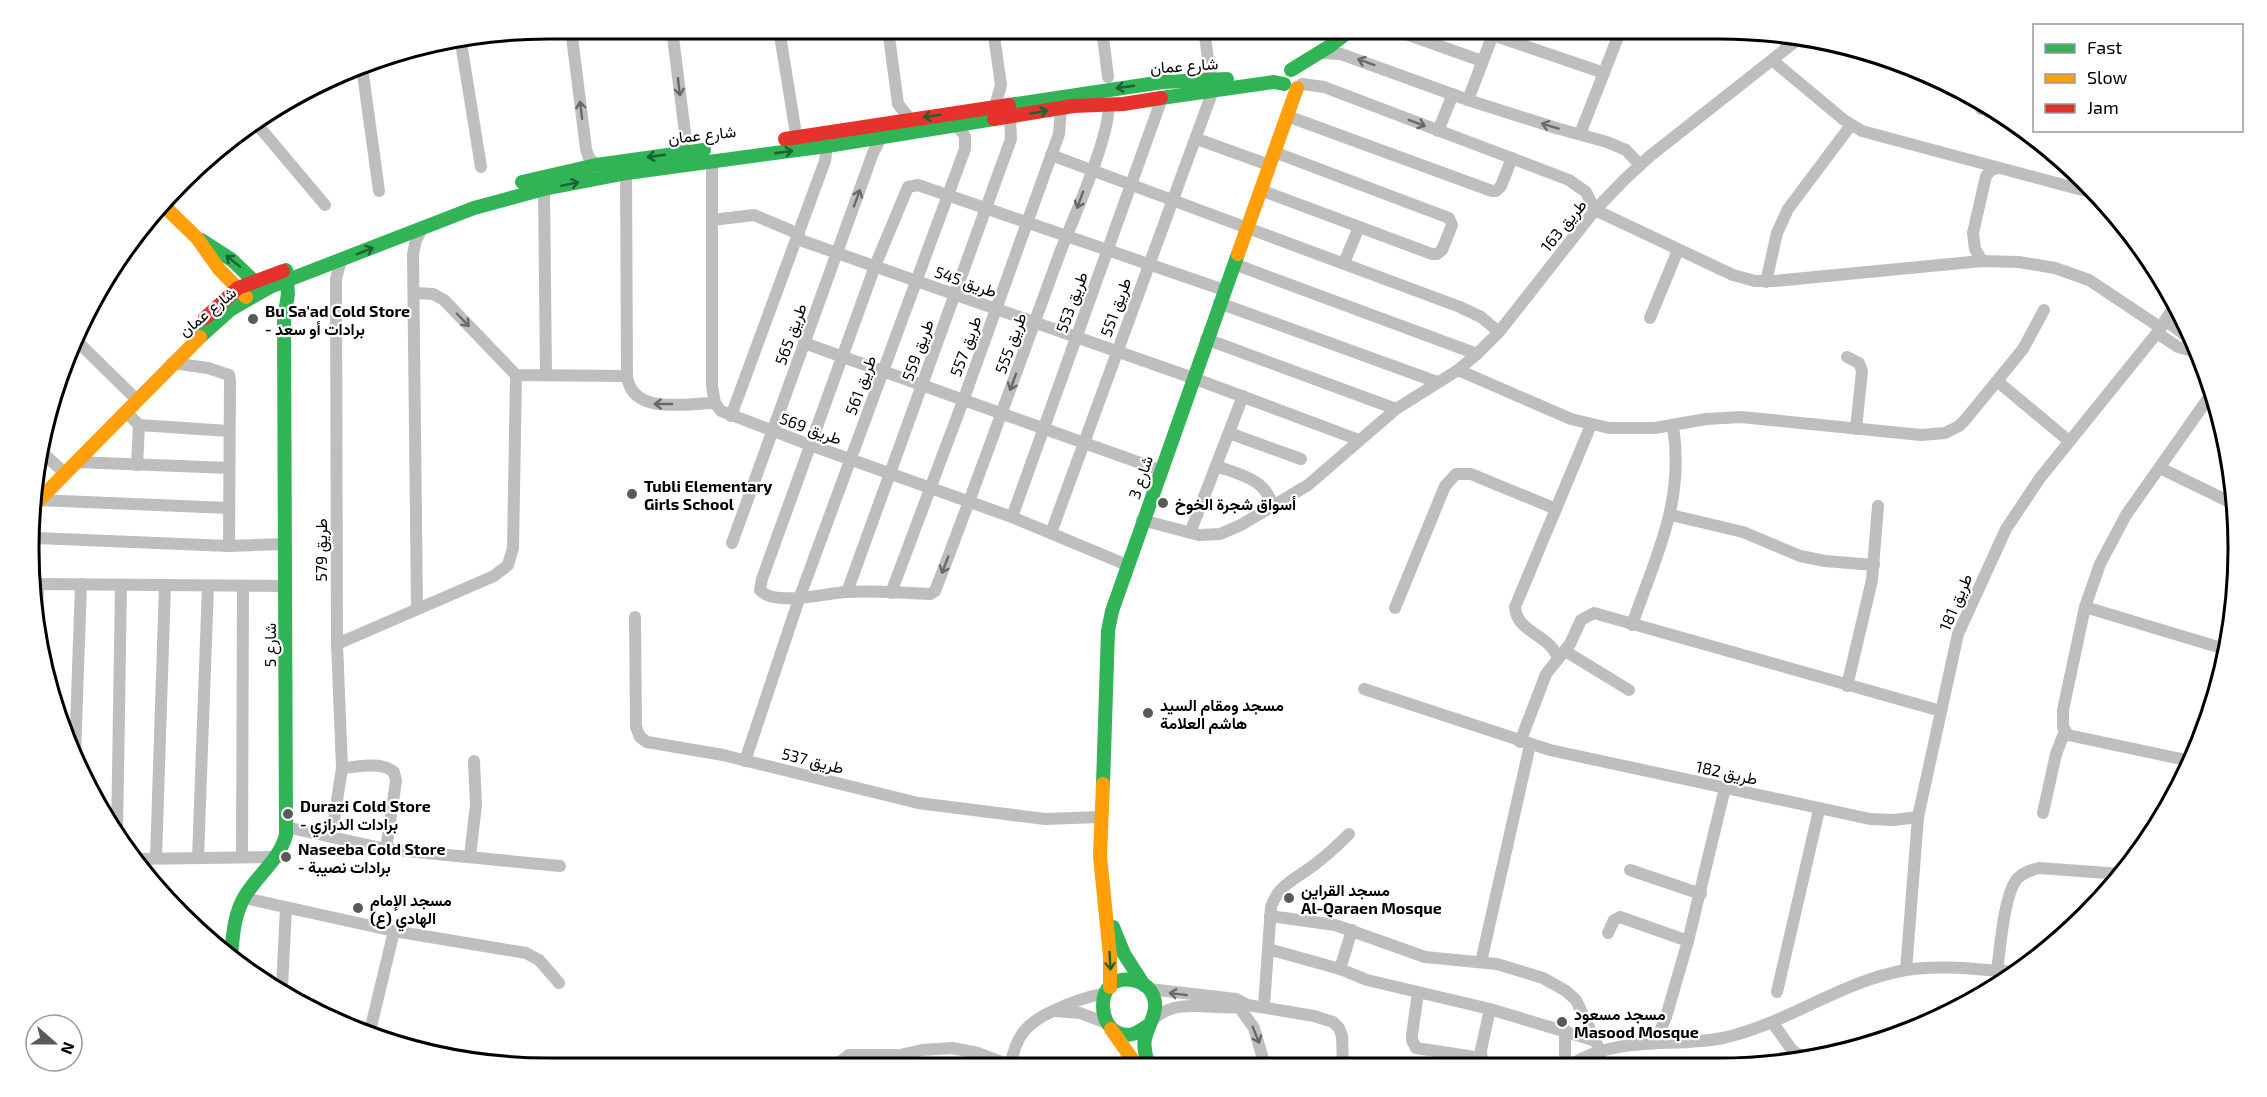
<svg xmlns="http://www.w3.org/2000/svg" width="2267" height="1097" viewBox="0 0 2267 1097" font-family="'Exo 2',Vazirmatn,sans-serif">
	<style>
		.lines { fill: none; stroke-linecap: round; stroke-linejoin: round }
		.street { stroke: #bebebe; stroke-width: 12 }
		.fast { stroke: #30b455; stroke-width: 14 }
		.slow { stroke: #ff9f0a; stroke-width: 14 }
		.jam { stroke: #e5322d; stroke-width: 14 }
		.oneway { stroke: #686868 }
		.oneway2 { stroke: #1a632f }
		.poi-dot { fill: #595959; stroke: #fff; stroke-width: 2 }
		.labels { text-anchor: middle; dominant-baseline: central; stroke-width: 4.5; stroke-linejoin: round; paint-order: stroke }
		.street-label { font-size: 16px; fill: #000; stroke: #fff }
		.poi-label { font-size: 16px; font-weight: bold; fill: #000; stroke: #fff; text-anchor: start }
		.rim { fill: none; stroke: #000; stroke-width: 3 }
	</style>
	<rect width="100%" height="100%" fill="#fff"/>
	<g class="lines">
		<g class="street">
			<polyline points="571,29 586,149 589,158 596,165"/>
			<polyline points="672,29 685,133 684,142 679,153"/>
			<polyline points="779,29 795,128"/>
			<polyline points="888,29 898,104 910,119"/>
			<polyline points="993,29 1001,85 995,106"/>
			<polyline points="1102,29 1108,77"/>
			<polyline points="1204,29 1211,81"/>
			<polyline points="1392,29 1482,61"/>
			<polyline points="1601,29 1619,35"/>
			<polyline points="1493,35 1604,73"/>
			<polyline points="461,43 481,167"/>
			<polyline points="1322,53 1341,54 1468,100 1556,128 1607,142 1626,150 1640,165"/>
			<polyline points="1772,60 1844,120 1862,131 2097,194"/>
			<polyline points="362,67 379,191"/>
			<polyline points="1302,84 1324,87 1569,180 1586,192 1595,210 1733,275 1755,281 1774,281 1982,261 2019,262 2055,268 2089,280 2161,328"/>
			<polyline points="1468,100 1495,29"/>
			<path d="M1108 104C1113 129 1072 222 1061 250 1019 364 979 478 935 591L930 594C902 593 873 590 846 592 827 593 774 607 760 590L762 579 875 266 908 187 918 185 1224 290"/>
			<polyline points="1981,109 1983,103"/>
			<polyline points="1287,116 1492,191 1496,191 1501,186 1512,158"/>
			<polyline points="256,123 325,205"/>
			<polyline points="1438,131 1453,94"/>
			<polyline points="1580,134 1621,29"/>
			<polyline points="1197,139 1269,165"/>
			<polyline points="1051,155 1460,307 1481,317 1499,332"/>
			<polyline points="712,161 712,386 715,403 721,411 810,445 1012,517 1127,565"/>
			<path d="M626 167 627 376C632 416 686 403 715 403"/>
			<polyline points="544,189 546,375"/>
			<polyline points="1260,190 1432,254 1437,254 1442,250 1452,225 1449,218 1274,152"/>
			<polyline points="712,220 754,215 799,234"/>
			<polyline points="797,239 1193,378 1359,440"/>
			<polyline points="1982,261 1975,249 1973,233 1986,176 1991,170 1999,168"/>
			<polyline points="1344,263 1359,227"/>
			<polyline points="1234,264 1477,354"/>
			<polyline points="1766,282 1777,233 1788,209 1851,125"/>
			<polyline points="415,293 433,294 444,300 516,375 627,376"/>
			<polyline points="1219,303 1437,382"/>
			<polyline points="1650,318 1678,250"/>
			<polyline points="2166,321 2185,335 2199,351"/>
			<polyline points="2157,333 2178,347 2200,353"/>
			<polyline points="1206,339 1396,409"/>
			<polyline points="804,343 1160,470"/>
			<polyline points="71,345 81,345 137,400"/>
			<polyline points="1847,357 1859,363 1862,371 1856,429"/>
			<polyline points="172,363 208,368 229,375 230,381 229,546"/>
			<polyline points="1458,370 1571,419 1609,428 1655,428 1706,419 1741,417 1921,435 1945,433 1959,426 1965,420 2023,349 2044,310"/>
			<polyline points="1997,381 2069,441"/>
			<polyline points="126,412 139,425 229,431"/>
			<polyline points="731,416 825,161 827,146"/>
			<polyline points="1229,433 1301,459"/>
			<polyline points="38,449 65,473"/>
			<polyline points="76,462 229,468"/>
			<polyline points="137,465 139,425"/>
			<path d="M1216 466C1241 475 1267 479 1273 508"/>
			<polyline points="2160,468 2234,504"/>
			<polyline points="38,500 229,508"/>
			<polyline points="1671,515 1743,532 1800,556 1825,561 1874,565"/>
			<polyline points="1012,517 1162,98"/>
			<polyline points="1142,520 1199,535 1220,534 1241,525 1308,485 1396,409 1458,370 1477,354 1499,332 1595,210 1625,179 1650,156 1801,37"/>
			<polyline points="1051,533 1212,93"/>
			<polyline points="1190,533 1243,396"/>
			<polyline points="36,538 229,546 285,544"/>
			<polyline points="732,543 873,153 881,138"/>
			<polyline points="34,584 285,586"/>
			<polyline points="847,592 1011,139 1010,117"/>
			<polyline points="891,593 963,401 1059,134 1061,108"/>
			<polyline points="2085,607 2228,650"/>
			<polyline points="1395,608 1445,486 1456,474 1471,474 1556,509"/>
			<polyline points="417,609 413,254 416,240 423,227"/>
			<polyline points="635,617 636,727 640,737 647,742 723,755 918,803 1045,819 1101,817"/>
			<path d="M1632 625C1656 555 1685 502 1673 426"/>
			<polyline points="37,630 38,584"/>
			<polyline points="337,644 494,576 508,565 513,548 516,375"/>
			<polyline points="1565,651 1629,690"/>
			<path d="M1558 659C1550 633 1517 634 1515 607L1591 425"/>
			<polyline points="1847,686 1872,580 1878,506"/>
			<polyline points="1364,689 1550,750 1870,819 1894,820 1918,817"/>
			<polyline points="1520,742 1546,674 1570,644 1581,620 1594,613 1941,711"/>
			<polyline points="75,755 81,584"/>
			<polyline points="745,761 799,599 965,149 965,136 956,125"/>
			<polyline points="2191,761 2068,735 2063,727 2063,710 2085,607 2100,564 2126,515 2212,393"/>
			<path d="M342 768C359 767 380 761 394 772L396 781 386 849"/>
			<polyline points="2043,813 2056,754 2065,731"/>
			<polyline points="334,820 342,768 337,644 336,279 341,260"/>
			<polyline points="286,827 386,849 560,866"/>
			<polyline points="117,835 121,585"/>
			<polyline points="470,856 476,805 474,761"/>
			<polyline points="242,857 243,586"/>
			<polyline points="156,858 165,585"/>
			<polyline points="198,858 208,586"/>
			<polyline points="132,859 279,857"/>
			<polyline points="1630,870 1701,894"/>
			<polyline points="244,898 394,931 526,953 539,960 559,983"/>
			<polyline points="1270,916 1335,925 1425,957 1497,964 1543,978 1566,991 1576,1000 1601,1053"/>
			<polyline points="1608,933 1614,920 1620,917 1688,941"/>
			<polyline points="1268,949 1340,969 1367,980 1490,1009 1596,1041"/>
			<polyline points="1481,962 1530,745"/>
			<polyline points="1340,969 1352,930"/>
			<polyline points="1906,970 1918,817 1958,634 2006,529 2040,478 2157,333 2175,305"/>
			<path d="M1997 971C2000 950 2004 892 2018 878 2024 872 2031 870 2039 868L2122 874"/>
			<polyline points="282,987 286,908"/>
			<polyline points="1149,989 1236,999 1248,1005 1314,1016 1333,1022 1339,1028 1342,1036 1343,1066"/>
			<polyline points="1777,992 1819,810"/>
			<polyline points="1418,993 1412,1035 1412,1040 1416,1048 1481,1058"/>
			<path d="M1264 1006 1271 907C1278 885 1296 879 1314 865 1326 856 1338 845 1349 834"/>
			<polyline points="1239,1007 1254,1028 1265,1066"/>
			<polyline points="1056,1011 1080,1013 1106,1023"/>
			<path d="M1153 1019C1178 997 1212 1010 1241 1007"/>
			<polyline points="1772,1022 1792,1050 1805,1059"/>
			<polyline points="1565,1030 1565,1065"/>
			<polyline points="369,1035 394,931"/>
			<polyline points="1655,1043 1666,1017 1688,941 1725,788"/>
			<polyline points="1482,1064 1481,1050 1490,1009"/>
			<path d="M1571 1065C1615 1035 1673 1048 1723 1038 1787 1024 1841 981 1906 970 1940 964 1982 970 2016 972"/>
			<polyline points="828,1067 840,1062 849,1055 900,1055 922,1050 952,1048 978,1053 1010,1065"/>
			<polyline points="973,1067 978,1053"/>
			<path d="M1010 1067C1016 1035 1026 1023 1055 1010 1071 1002 1087 997 1105 993"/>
		</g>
		<g class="fast">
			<polyline points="1291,70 1330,46 1352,29"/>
			<polyline points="1161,98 1274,82 1284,84"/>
			<polyline points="1009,105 1163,82 1227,79"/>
			<polyline points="522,182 596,165 704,150"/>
			<polyline points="201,240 232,260 261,288"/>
			<polyline points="200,337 230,310 270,287 474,208 544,189 627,173 827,146 994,119"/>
			<polyline points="1103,784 1108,631 1112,611 1238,254"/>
			<polyline points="1113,927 1124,954 1144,985"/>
			<path d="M231 955C233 935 234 914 245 896 258 874 279 861 286 835L284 319 288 294 286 270"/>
			<path d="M1149 1025C1144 1028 1138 1033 1133 1034 1095 1043 1090 968 1136 981 1143 983 1150 988 1153 995 1160 1011 1148 1024 1145 1039 1143 1048 1146 1057 1149 1066"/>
		</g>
		<g class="slow">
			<polyline points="165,207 197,238 219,269 246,297"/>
			<polyline points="1238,254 1297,88"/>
			<polyline points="37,502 200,337"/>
			<polyline points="1103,784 1100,856 1110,956 1110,987"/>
			<polyline points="1111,1029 1137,1066"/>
		</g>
		<g class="jam">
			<polyline points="994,119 1073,106 1123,104 1161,98"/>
			<polyline points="785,139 1009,105"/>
			<polyline points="205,318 238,288 283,271"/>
		</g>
	</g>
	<defs><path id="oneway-shaft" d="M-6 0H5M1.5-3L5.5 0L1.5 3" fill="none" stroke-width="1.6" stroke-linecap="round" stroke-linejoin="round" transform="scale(1.5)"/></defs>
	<g class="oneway">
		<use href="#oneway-shaft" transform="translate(1366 62) rotate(-160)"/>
		<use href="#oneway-shaft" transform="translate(679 87) rotate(83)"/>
		<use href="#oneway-shaft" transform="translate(581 110) rotate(-97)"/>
		<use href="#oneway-shaft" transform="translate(1417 123) rotate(21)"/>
		<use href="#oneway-shaft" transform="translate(1550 126) rotate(-163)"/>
		<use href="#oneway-shaft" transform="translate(857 198) rotate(-70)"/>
		<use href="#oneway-shaft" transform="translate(1080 200) rotate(110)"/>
		<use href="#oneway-shaft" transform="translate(463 320) rotate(46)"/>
		<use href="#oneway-shaft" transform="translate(1013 382) rotate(110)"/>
		<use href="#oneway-shaft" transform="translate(663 404) rotate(180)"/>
		<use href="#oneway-shaft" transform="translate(945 565) rotate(111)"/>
		<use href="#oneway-shaft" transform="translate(1178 994) rotate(-173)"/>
		<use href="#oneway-shaft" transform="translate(1256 1035) rotate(68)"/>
	</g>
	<g class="oneway2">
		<use href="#oneway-shaft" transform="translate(1125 87) rotate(172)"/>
		<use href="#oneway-shaft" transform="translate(1039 112) rotate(-10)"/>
		<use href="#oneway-shaft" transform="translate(932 116) rotate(171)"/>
		<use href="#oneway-shaft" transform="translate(784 152) rotate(-8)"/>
		<use href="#oneway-shaft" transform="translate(656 156) rotate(172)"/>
		<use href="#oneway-shaft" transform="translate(570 184) rotate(-12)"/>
		<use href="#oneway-shaft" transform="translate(365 251) rotate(-22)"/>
		<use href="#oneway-shaft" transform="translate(233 261) rotate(-141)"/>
		<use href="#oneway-shaft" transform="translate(1110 961) rotate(87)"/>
	</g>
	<g class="poi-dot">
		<circle cx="253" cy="319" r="6"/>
		<circle cx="632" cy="494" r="6"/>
		<circle cx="1163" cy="503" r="6"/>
		<circle cx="1148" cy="713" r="6"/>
		<circle cx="288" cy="814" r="6"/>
		<circle cx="286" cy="857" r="6"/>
		<circle cx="1289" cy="898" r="6"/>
		<circle cx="358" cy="908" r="6"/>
		<circle cx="1562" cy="1022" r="6"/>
	</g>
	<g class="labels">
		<g class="street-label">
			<text transform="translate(1184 65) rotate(-4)">شارع عمان</text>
			<text transform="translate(702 134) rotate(-6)">شارع عمان</text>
			<text transform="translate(1563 225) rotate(-51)">طريق 163</text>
			<text transform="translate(966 281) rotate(19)">طريق 545</text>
			<text transform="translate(1071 302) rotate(-70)">طريق 553</text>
			<text transform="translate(1115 307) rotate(-70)">طريق 551</text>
			<text transform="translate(207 311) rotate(-39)">شارع عمان</text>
			<text transform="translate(790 334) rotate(-70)">طريق 565</text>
			<text transform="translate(1010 343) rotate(-70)">طريق 555</text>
			<text transform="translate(965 346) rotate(-70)">طريق 557</text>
			<text transform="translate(917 350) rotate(-70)">طريق 559</text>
			<text transform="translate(860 385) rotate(-70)">طريق 561</text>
			<text transform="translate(811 428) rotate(20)">طريق 569</text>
			<text transform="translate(1140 477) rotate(-71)">شارع 3</text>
			<text transform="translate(320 550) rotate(-90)">طريق 579</text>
			<text transform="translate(1955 602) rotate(-67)">طريق 181</text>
			<text transform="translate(269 645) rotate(-90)">شارع 5</text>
			<text transform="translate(813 760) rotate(14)">طريق 537</text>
			<text transform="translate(1727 772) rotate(12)">طريق 182</text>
		</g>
		<g class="poi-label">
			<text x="265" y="310">Bu Sa'ad Cold Store<tspan x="265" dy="18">- برادات أو سعد</tspan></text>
			<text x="644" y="485">Tubli Elementary<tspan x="644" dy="18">Girls School</tspan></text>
			<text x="1175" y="503">أسواق شجرة الخوخ</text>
			<text x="1160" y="704">مسجد ومقام السيد<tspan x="1160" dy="18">هاشم العلامة</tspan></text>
			<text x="300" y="805">Durazi Cold Store<tspan x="300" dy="18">- برادات الدرازي</tspan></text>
			<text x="298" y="848">Naseeba Cold Store<tspan x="298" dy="18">- برادات نصيبة</tspan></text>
			<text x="1301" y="889">مسجد القراين<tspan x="1301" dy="18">Al-Qaraen Mosque</tspan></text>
			<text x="370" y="899">مسجد الإمام<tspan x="370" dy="18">الهادي (ع)</tspan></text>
			<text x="1574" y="1013">مسجد مسعود<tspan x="1574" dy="18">Masood Mosque</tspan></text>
		</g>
	</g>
	<path d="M0 0H2267V1097H0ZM548 39H1719A509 509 0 0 1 2228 548V549A509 509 0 0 1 1719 1058H548A509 509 0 0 1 39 549V548A509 509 0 0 1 548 39Z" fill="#fff" fill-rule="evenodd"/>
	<path class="rim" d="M548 39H1719A509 509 0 0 1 2228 548V549A509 509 0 0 1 1719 1058H548A509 509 0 0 1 39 549V548A509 509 0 0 1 548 39Z"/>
	<rect x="2033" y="24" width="210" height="108" fill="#ffffff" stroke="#999999" stroke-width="1.5"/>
	<rect x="2045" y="44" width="30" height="9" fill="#30b455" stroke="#999999" stroke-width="1.5"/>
	<text x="2087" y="54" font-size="18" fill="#000000">Fast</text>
	<rect x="2045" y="74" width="30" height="9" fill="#ff9f0a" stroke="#999999" stroke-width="1.5"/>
	<text x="2087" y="84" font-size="18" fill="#000000">Slow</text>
	<rect x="2045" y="104" width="30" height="9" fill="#e5322d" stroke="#999999" stroke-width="1.5"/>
	<text x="2087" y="114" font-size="18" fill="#000000">Jam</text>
	<g transform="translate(54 1043) rotate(111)"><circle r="28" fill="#ffffff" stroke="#999999" stroke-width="1.5"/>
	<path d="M0-4.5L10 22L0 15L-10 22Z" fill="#595959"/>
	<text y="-9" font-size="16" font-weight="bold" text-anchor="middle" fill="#000000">N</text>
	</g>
</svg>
